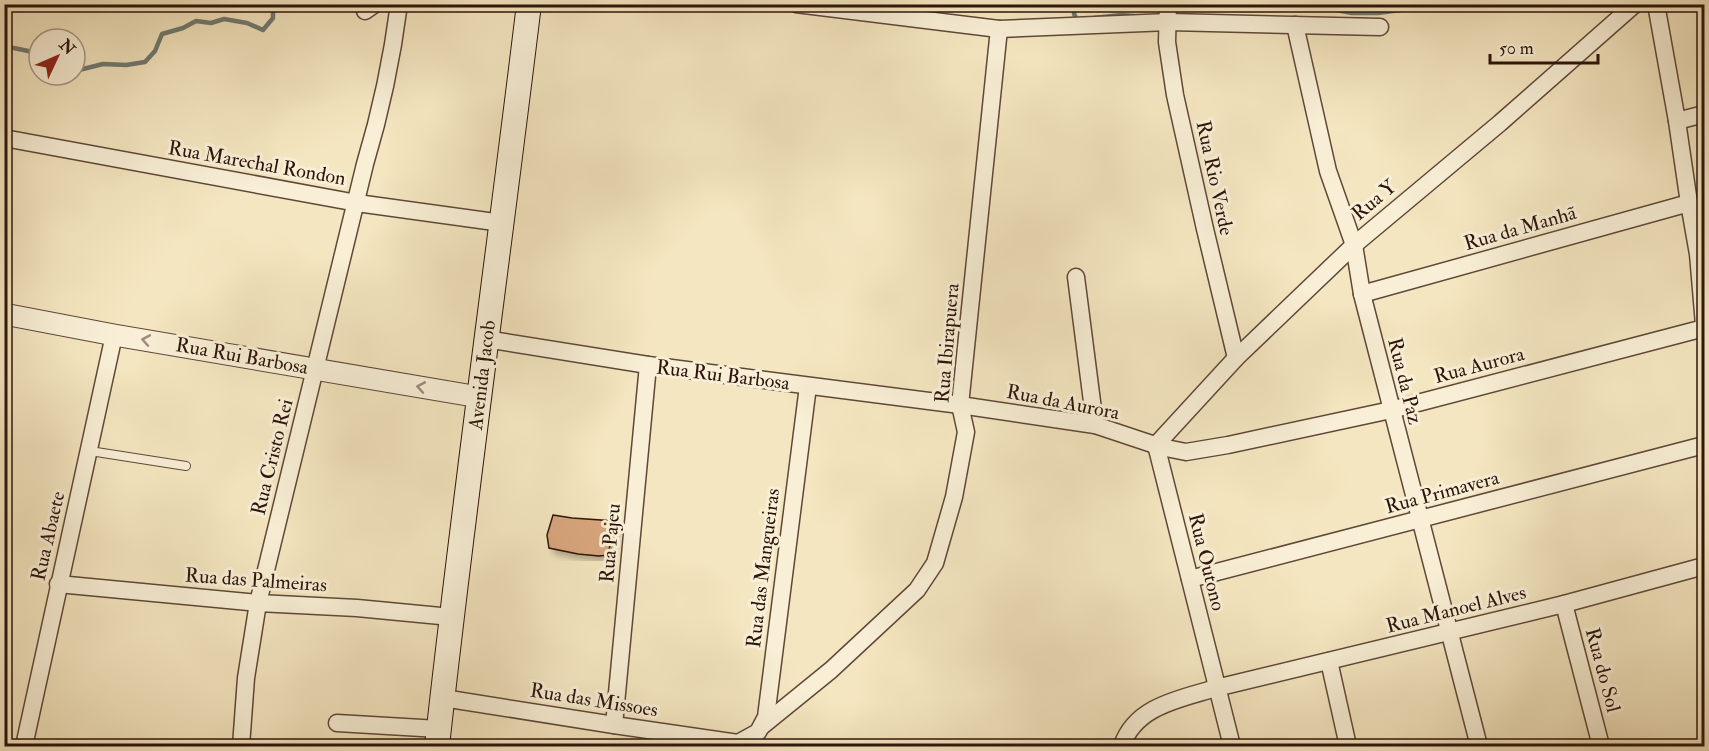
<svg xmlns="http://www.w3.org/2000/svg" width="1709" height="751" viewBox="0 0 1709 751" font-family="'IM FELL Double Pica',serif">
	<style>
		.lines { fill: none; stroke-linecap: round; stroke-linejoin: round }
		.stream { stroke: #707a72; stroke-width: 4.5 }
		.building { fill: #d8a67d; stroke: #2d140b; stroke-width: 1.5; filter: url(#shadow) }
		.service-casing { stroke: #5f4838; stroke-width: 10 }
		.minor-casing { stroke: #5f4838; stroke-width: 19 }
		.tertiary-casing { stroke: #5f4838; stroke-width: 23 }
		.secondary-casing { stroke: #2d140b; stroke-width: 26 }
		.service { stroke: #f8efd6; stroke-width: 8 }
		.minor { stroke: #f8efd6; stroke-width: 16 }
		.tertiary { stroke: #f8efd6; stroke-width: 21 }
		.secondary { stroke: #f8efd6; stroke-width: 24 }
		.oneway { stroke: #9d8c7b }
		.labels { text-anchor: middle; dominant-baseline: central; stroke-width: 6; stroke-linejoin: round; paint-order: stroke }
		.street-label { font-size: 20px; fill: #2d140b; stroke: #f8efd6 }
	</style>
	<defs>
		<filter id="shadow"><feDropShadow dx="5.5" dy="5.5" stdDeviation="3" flood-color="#0004"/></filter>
	</defs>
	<rect width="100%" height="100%" fill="#f4e6c0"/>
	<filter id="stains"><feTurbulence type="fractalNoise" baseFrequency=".00333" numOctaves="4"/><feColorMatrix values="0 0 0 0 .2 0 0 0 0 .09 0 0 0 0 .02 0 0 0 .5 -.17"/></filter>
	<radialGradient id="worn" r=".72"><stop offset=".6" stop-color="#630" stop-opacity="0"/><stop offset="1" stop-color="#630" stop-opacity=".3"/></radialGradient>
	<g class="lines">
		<g class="stream">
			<polyline points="1077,4 1074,14 1078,21"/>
			<polyline points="1255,4 1290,8 1321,7 1352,13 1378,13 1444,4"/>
			<polyline points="1171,10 1181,4"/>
			<polyline points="1094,18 1121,15 1134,16"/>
			<polyline points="4,46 33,52 39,59"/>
			<polyline points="75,71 103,64 126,65 145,62 155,51 162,34 183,28 196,21 211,23 224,19 247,23 263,30 273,18 273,4"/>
			<polyline points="54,75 57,76 61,75"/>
		</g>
	</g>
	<polygon class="building" points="553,515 572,518 615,521 608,555 599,556 578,554 549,548 547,535"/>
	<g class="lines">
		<g class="service-casing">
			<polyline id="service" points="90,451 186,466"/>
		</g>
		<g class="minor-casing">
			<g id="minor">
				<polyline points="796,4 999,29 1169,22 1380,27"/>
				<polyline points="1168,4 1167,42 1175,95 1205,229 1236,358"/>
				<polyline points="1656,4 1677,121 1689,203 1698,254 1704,325"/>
				<polyline points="365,11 375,4"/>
				<polyline points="1295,25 1328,171 1354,245 1362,294 1479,746"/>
				<polyline points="1677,121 1704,114"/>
				<polyline points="4,138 357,203 502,223"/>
				<polyline points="1076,277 1095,425"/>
				<polyline points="1362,294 1689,203"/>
				<polyline points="486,339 648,365 960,405 1095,425 1161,447 1186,452 1228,445 1391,410 1704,328"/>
				<polyline points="1156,445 1236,358 1354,245 1500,123 1635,4"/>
				<polyline points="1156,445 1232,746"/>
				<polyline points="1190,579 1704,445"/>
				<polyline points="58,584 258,603 357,608 451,617"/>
				<polyline points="1564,604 1601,746"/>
				<polyline points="1329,661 1348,746"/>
				<polyline points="443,698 614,725 738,743 758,732 766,717 808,386"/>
				<polyline points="337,723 439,729"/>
				<polyline points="614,725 648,365"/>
				<polyline points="762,726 831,670 917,590 935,563 954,497 966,432 960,405 999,29"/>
				<path d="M24 746C53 609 85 472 114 335"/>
				<path d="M241 746 246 678 258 603 365 164C381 111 392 59 399 4"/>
				<path d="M1122 746C1135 706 1180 699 1216 688L1564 604 1704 566"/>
			</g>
		</g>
		<g class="tertiary-casing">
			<polyline id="tertiary" points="4,314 114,335 479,397"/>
		</g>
		<g class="secondary-casing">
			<path id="secondary" d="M437 746C464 499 499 252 529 4"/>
		</g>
		<use href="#service" class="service"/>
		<use href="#minor" class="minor"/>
		<use href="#tertiary" class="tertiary"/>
		<use href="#secondary" class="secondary"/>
	</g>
	<defs><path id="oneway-chevron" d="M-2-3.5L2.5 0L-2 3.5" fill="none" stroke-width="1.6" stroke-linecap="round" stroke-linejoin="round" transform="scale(1.5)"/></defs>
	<g class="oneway">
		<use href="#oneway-chevron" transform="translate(146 340) rotate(-170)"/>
		<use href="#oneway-chevron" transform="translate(421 387) rotate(-170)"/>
	</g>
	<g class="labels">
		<g class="street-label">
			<text transform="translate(257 163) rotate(10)">Rua Marechal Rondon</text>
			<text transform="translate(1215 178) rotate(78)">Rua Rio Verde</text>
			<text transform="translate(1374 200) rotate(-40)">Rua Y</text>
			<text transform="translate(1520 228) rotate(-16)">Rua da Manhã</text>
			<text transform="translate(947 343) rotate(-85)">Rua Ibirapuera</text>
			<text transform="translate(242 356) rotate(10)">Rua Rui Barbosa</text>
			<text transform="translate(1479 365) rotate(-15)">Rua Aurora</text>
			<text transform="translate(482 375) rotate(-83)">Avenida Jacob</text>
			<text transform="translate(723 375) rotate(7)">Rua Rui Barbosa</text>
			<text transform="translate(1405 381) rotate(76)">Rua da Paz</text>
			<text transform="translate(1063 402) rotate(11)">Rua da Aurora</text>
			<text transform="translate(272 457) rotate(-76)">Rua Cristo Rei</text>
			<text transform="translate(1442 492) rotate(-15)">Rua Primavera</text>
			<text transform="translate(48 536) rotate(-77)">Rua Abaete</text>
			<text transform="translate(610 543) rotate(-85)">Rua Pajeu</text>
			<text transform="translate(1207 562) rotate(76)">Rua Outono</text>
			<text transform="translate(763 568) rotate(-83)">Rua das Mangueiras</text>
			<text transform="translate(256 580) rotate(4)">Rua das Palmeiras</text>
			<text transform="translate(1456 609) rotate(-14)">Rua Manoel Alves</text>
			<text transform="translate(1603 670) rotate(75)">Rua do Sol</text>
			<text transform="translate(594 700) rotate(9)">Rua das Missoes</text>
		</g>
	</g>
	<rect width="1709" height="751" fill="none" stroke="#f4e6c0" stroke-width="24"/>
	<rect x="6" y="6" width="1697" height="739" fill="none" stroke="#2d140b" stroke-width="3"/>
	<rect x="12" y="12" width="1685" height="727" fill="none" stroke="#2d140b" stroke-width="1.5"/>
	<g transform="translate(57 57) rotate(46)"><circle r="28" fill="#f8efd6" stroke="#a79785" stroke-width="1.5"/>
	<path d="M0-4.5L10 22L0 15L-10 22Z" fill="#8f2418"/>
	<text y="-9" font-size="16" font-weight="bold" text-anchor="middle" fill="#2d140b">N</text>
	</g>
	<path d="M1490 54v9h108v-9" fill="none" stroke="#2d140b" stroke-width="3"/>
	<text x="1499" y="54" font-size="18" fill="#2d140b" stroke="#f8efd6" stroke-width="4.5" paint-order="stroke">50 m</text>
	<rect width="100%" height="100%" filter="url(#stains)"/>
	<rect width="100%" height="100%" fill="url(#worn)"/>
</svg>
